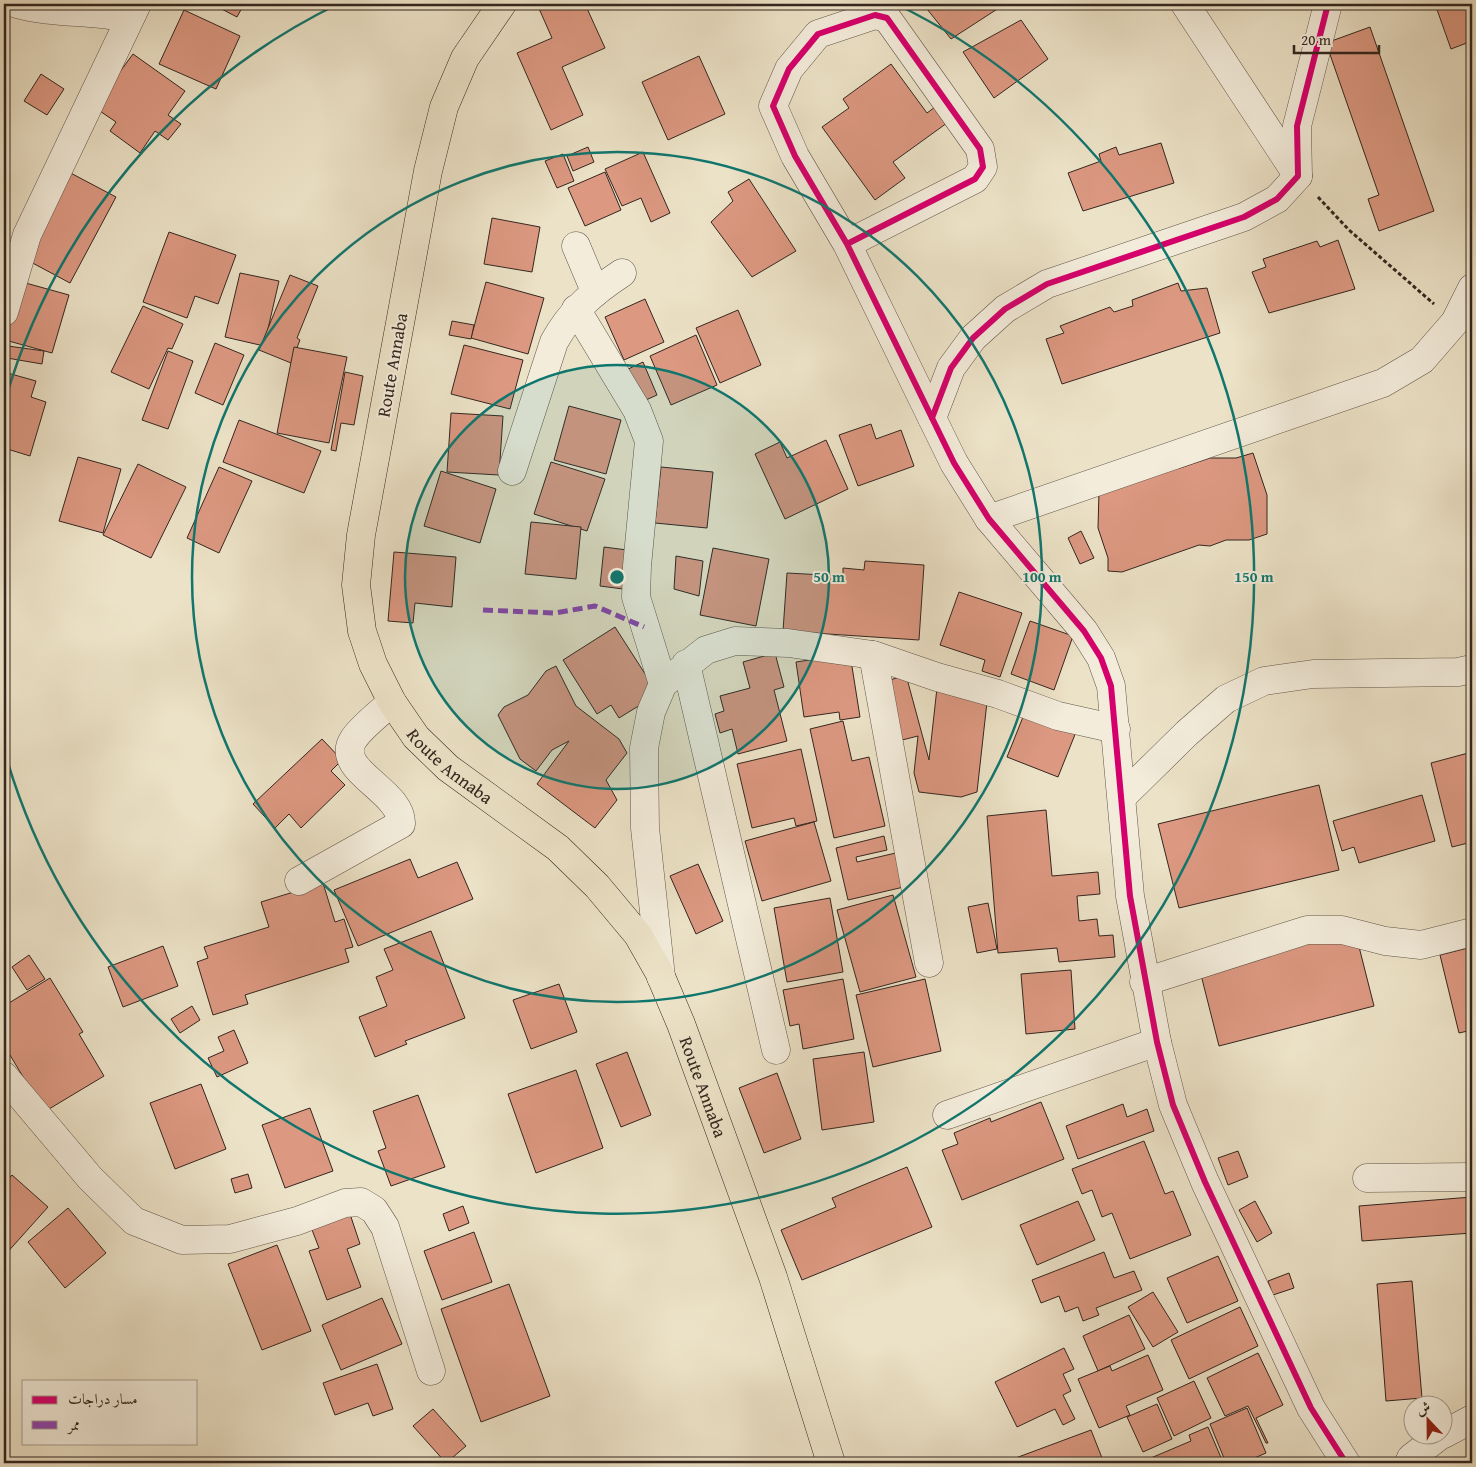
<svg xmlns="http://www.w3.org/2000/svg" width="1476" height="1467" viewBox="0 0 1476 1467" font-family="'Gentium Book Plus',Amiri,serif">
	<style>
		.building { fill: #dc9881; stroke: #33261f }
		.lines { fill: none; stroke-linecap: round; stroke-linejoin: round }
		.minor-casing { stroke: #615549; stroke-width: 29 }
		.major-casing { stroke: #33261f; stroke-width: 29 }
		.path { stroke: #33261f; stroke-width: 3; stroke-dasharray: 4 2.5; stroke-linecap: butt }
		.minor { stroke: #f3ecdb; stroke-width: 28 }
		.major { stroke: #ece2c7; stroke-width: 28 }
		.quiet { stroke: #8e44ad; stroke-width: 5; stroke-dasharray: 10 5; stroke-linecap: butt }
		.cycleway-casing { stroke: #f3ecdb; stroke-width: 9 }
		.cycleway { stroke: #d6006c; stroke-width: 6 }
		.ring { fill: none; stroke: #0f766e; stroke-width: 2.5 }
		.labels { text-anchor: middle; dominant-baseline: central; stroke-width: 4; stroke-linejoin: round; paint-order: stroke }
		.street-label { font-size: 18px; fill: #33261f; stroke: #f3ecdb }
		.centre { fill: #0f766e; stroke: #f3ecdb; stroke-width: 2.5 }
		.ring-label { font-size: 15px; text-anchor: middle; font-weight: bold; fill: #0f766e; stroke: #f3ecdb; stroke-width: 4; stroke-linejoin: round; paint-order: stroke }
	</style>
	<rect width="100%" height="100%" fill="#ece2c7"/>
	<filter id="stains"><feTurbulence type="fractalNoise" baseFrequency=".004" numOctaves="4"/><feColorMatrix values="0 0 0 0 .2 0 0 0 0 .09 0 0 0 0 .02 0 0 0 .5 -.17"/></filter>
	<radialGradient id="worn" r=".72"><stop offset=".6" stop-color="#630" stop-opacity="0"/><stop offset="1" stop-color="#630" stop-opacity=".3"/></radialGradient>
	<g class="building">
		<polygon points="212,4 244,4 237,17"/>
		<polygon points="537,4 585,4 605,48 562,67 583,115 551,130 517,53 552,38"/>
		<polygon points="923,4 1005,4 951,39"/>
		<polygon points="1435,4 1472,4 1472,41 1451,49"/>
		<polygon points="184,10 240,36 216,89 159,64"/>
		<polygon points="1021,20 1048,59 994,98 963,52"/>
		<polygon points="1370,27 1434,211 1379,231 1368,199 1379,195 1326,43"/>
		<polygon points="133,54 185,91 168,115 181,124 168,140 155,131 140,153 110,131 116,122 94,107"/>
		<polygon points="699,56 725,114 668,140 642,82"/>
		<polygon points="891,64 927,113 935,107 947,123 893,162 905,178 875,200 822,127 849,108 843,99"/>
		<polygon points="41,74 64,89 47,115 24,101"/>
		<polygon points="1161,143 1174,183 1083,211 1068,173 1101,161 1099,154 1116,147 1119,155"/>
		<polygon points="588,147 594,162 573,171 567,156"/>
		<polygon points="643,152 670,213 651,222 641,198 622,206 605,169"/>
		<polygon points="563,154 574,181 557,188 545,161"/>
		<polygon points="63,169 116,197 70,283 12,252"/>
		<polygon points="605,172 621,210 585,226 568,188"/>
		<polygon points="749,179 796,251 752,277 711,222 733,201 728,192"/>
		<polygon points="492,218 540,227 532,272 484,264"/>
		<polygon points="169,232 236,255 218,304 195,296 187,318 143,302"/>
		<polygon points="1338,240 1355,289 1269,313 1252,272 1266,267 1263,259 1317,241 1320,247"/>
		<polygon points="240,273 279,281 264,346 225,337"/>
		<polygon points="290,275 318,286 297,338 300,340 291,363 259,350"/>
		<polygon points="22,282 69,295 52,353 5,340"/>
		<polygon points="486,282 544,298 528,354 471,338"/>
		<polygon points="1178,283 1181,291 1207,288 1220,333 1062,384 1046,339 1064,333 1060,326 1110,307 1114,312 1133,306 1132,300"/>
		<polygon points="645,299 664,342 624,360 605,317"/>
		<polygon points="143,306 183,324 172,349 168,348 149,389 111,372"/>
		<polygon points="738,310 761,365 720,383 696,328"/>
		<polygon points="452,321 474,325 471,339 449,335"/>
		<polygon points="696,335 717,385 671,405 650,356"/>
		<polygon points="215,343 244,355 223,405 195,393"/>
		<polygon points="464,345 523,360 510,409 451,394"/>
		<polygon points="8,346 44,351 42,364 7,358"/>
		<polygon points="294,347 347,357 329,443 277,433"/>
		<polygon points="168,351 193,361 168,429 142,420"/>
		<polygon points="643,362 657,395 637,404 622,372"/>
		<polygon points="4,372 36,381 31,397 46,402 30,456 4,448"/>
		<polygon points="345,372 363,376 354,425 341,423 336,451 331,450"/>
		<polygon points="569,406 621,420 606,474 554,460"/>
		<polygon points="451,413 503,416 499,475 447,472"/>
		<polygon points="239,420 321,451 304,493 223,462"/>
		<polygon points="871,424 876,439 901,430 914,466 858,486 839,435"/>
		<polygon points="826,440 848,489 785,519 755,454 780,442 787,458"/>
		<polygon points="1253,453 1267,495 1267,534 1249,540 1226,540 1210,546 1199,545 1122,572 1108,571 1108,558 1098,528 1099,491 1166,468 1180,468 1210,458 1236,458"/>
		<polygon points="78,457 121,469 103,533 59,521"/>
		<polygon points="551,462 605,479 587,531 534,514"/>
		<polygon points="138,464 186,487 151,558 103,535"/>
		<polygon points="219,467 252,481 219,553 187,538"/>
		<polygon points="661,467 713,472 707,528 655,523"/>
		<polygon points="441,471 496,489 480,543 424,526"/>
		<polygon points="531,522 581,527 576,579 525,574"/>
		<polygon points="1081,531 1094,558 1080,564 1068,538"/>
		<polygon points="604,547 627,550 623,589 600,586"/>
		<polygon points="713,548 769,559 756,626 700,615"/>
		<polygon points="394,552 456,557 452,607 415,603 413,623 388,621"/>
		<polygon points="676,556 703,561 699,596 674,589"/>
		<polygon points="865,561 924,565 919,640 783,631 787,573 843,576 843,568 864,570"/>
		<polygon points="959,592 1022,613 1000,677 982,671 985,660 940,645"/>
		<polygon points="1030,621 1073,636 1054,690 1011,674"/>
		<polygon points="615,627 658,694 619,718 611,705 597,714 563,660"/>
		<polygon points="775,653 784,687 774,690 787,741 738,754 732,729 720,733 715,714 724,711 720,696 750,688 743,662"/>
		<polygon points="850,654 860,717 840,720 839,712 804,717 796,662"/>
		<polygon points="556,666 576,706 619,739 627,753 606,780 617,800 595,828 537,784 569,741 552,750 536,771 520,759 498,715 504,707 528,695 546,671"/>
		<polygon points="906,675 929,760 937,688 988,693 977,792 961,797 919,792 914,773 918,736 898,741 890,680"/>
		<polygon points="1025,712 1076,732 1058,777 1007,757"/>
		<polygon points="843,721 852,761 869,757 885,826 834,838 810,729"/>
		<polygon points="322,739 342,760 331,771 345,785 301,828 289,814 275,828 253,804"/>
		<polygon points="801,749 817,821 796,826 794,818 752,828 737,764"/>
		<polygon points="1472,752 1472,842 1452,847 1431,763"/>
		<polygon points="4,785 6,815 4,815"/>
		<polygon points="1319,785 1339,870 1179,908 1158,824"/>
		<polygon points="1422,795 1435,841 1359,863 1354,847 1342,851 1333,821"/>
		<polygon points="1046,810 1052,876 1098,872 1100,894 1077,896 1079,921 1097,919 1099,936 1113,935 1115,957 1059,962 1057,948 998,953 987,816"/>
		<polygon points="814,822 831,881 762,901 745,841"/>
		<polygon points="884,836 887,850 856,857 857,862 900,852 908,886 848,900 836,848"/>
		<polygon points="410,859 418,878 457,862 473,899 358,946 334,890"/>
		<polygon points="698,864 723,921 696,934 670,876"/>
		<polygon points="323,883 335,922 344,919 353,947 345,949 349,962 245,995 248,1004 213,1015 197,962 208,958 204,947 269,927 261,902"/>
		<polygon points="893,895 916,977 860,992 837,910"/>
		<polygon points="830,898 843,972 787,982 774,908"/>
		<polygon points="988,903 997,949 977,953 968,907"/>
		<polygon points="1354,927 1374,1006 1219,1046 1199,967"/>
		<polygon points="431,931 465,1018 405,1041 407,1044 375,1057 359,1017 387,1006 376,977 393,970 384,949"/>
		<polygon points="163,946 178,986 123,1007 108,967"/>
		<polygon points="1472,947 1472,1030 1459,1033 1440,955"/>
		<polygon points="29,955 45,979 27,990 12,967"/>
		<polygon points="1071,970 1075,1029 1026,1034 1021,974"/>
		<polygon points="50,978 83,1032 79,1034 104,1076 44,1112 4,1045 4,1006"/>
		<polygon points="843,979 854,1039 803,1049 799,1024 790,1026 783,990"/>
		<polygon points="925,979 941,1051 873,1067 856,995"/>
		<polygon points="559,984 577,1032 531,1049 513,1000"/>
		<polygon points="192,1006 200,1020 180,1033 171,1019"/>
		<polygon points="234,1030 248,1063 217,1077 208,1058 224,1051 218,1037"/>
		<polygon points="627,1052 651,1115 621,1127 596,1064"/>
		<polygon points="864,1052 874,1122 822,1130 813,1059"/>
		<polygon points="576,1070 603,1148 536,1173 508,1094"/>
		<polygon points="777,1073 801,1139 764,1153 739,1088"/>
		<polygon points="201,1084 226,1149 175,1169 150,1103"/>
		<polygon points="418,1095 445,1167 391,1186 378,1151 386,1148 373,1111"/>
		<polygon points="1041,1102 1064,1159 962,1200 942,1150 958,1144 954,1133 990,1118 991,1122"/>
		<polygon points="1123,1104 1127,1117 1147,1109 1154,1131 1078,1159 1066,1126"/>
		<polygon points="310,1108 333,1171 285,1188 262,1125"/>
		<polygon points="1144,1141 1165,1194 1173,1191 1191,1235 1130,1259 1112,1213 1102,1217 1092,1190 1082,1194 1072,1169"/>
		<polygon points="1238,1151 1248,1177 1228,1185 1218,1158"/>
		<polygon points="907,1167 932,1227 802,1280 781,1230 836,1207 832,1198"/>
		<polygon points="248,1174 252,1188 235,1193 231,1179"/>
		<polygon points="12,1175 48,1207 4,1256 4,1184"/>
		<polygon points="1472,1197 1472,1233 1362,1241 1359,1206"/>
		<polygon points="1078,1201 1095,1240 1037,1265 1020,1225"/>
		<polygon points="1255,1201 1272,1233 1257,1242 1239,1210"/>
		<polygon points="463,1206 469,1223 449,1231 443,1214"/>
		<polygon points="68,1208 106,1253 65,1288 28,1242"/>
		<polygon points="348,1208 360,1244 347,1249 361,1287 327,1300 309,1251 319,1248 309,1222"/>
		<polygon points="474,1232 492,1282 442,1300 424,1251"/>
		<polygon points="277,1245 311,1331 262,1350 228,1264"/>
		<polygon points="1104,1252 1114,1278 1134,1271 1142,1290 1096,1308 1099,1315 1083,1321 1078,1307 1065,1312 1059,1296 1041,1303 1032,1280"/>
		<polygon points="1218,1256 1238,1301 1187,1323 1167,1278"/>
		<polygon points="1289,1273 1294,1288 1273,1295 1268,1281"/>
		<polygon points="1412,1281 1422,1398 1386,1401 1377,1284"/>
		<polygon points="509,1284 550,1396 481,1422 441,1309"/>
		<polygon points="1153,1292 1178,1332 1153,1347 1128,1307"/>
		<polygon points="382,1298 402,1344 341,1370 322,1325"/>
		<polygon points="1240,1307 1258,1346 1189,1379 1171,1340"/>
		<polygon points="1129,1315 1145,1349 1098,1371 1083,1336"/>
		<polygon points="1064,1348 1074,1369 1063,1374 1071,1391 1063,1395 1075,1419 1063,1425 1055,1409 1017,1427 995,1382"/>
		<polygon points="1258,1353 1283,1405 1256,1418 1268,1443 1266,1443 1248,1406 1225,1416 1207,1378"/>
		<polygon points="1148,1355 1163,1390 1126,1406 1130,1415 1099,1428 1078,1379 1110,1366 1112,1371"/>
		<polygon points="377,1364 393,1409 373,1416 368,1403 335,1415 323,1383"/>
		<polygon points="1194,1381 1211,1418 1174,1436 1157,1398"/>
		<polygon points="1157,1404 1172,1439 1143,1452 1127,1417"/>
		<polygon points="1247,1408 1266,1453 1243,1463 1226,1463 1210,1424"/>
		<polygon points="433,1409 466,1446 446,1463 413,1426"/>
		<polygon points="1208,1427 1222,1460 1214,1463 1139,1463 1191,1441 1189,1435"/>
		<polygon points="1091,1430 1104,1463 1015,1463 1013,1459"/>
	</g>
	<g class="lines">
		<g class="minor-casing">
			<g id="minor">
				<path d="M17 4C53 14 91 10 128 18L132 14"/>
				<polyline points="1185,4 1298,176"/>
				<polyline points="1328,4 1297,126 1298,176 1277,199 1244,217 1047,284 1005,309 973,338 951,368 932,418 954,463 989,519 1084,631 1101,658 1111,686 1130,896 1157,1042 1173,1105 1205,1182 1311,1408 1346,1463"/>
				<polyline points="847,244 975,179 983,167 980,149 887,18 875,15 818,34 789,69 773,106 795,156 847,244 932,418"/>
				<polyline points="576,246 595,291"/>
				<polyline points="576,309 637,410 649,441 637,566 636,597 663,684"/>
				<polyline points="4,312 27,235 137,4"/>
				<path d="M512 471 554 342C571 311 593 292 622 273"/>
				<polyline points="989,519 1383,383 1422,360 1455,322 1472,288"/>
				<polyline points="873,655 929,963"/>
				<polyline points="686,664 776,1050"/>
				<polyline points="1122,797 1187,733 1226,699 1264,681 1313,674 1458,672 1472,669"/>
				<path d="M299 881 401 824C403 791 334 771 353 740 360 728 381 712 392 702"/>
				<polyline points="661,977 645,828 644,748 651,712 663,684 706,650 735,641 788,643 873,655 937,677 998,694 1058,716 1116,729"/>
				<polyline points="1144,982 1307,930 1342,930 1385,941 1421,945 1472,932"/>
				<polyline points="4,1076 90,1178 134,1221 182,1240 230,1239 297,1221 345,1203 361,1202 374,1210 385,1227 431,1371"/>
				<polyline points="947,1115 1157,1042"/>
				<polyline points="1367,1178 1472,1177"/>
				<polyline points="1444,1434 1472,1419"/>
				<polyline points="1409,1463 1411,1458 1442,1434"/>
			</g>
		</g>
		<g class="major-casing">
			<g id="major">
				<path id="s1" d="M502 4 465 58 444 107 428 171 361 535 356 585 362 631 373 664 392 702 416 737 448 768 558 848 597 886 638 935 659 972 681 1024 773 1277 831 1463"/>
			</g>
		</g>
		<polyline class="path" points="1318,197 1349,230 1434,304"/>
		<use href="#minor" class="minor"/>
		<use href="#major" class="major"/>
		<polyline class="quiet" points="483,610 555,613 595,606 644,627"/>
		<g class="cycleway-casing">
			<g id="cycleway">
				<polyline points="1328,4 1297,126 1298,176 1277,199 1244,217 1047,284 1005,309 973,338 951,368 932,418 954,463 989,519 1084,631 1101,658 1111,686 1130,896 1157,1042 1173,1105 1205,1182 1311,1408 1346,1463"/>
				<polyline points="847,244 975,179 983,167 980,149 887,18 875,15 818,34 789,69 773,106 795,156 847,244 932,418"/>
			</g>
		</g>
		<use href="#cycleway" class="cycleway"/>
	</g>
	<circle cx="617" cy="577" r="212" fill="#0f766e" fill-opacity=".12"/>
	<g class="ring">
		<circle cx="617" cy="577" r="212"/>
		<circle cx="617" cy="577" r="425"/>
		<path d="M5 401A637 637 0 0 1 338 4M896 4A637 637 0 1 1 5 753"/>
	</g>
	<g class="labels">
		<g class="street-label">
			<text transform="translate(392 365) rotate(-80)">Route Annaba</text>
			<text stroke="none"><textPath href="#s1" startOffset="816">Route Annaba</textPath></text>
			<text stroke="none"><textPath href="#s1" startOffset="1236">Route Annaba</textPath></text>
		</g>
	</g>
	<circle cx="617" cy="577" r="8" class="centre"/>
	<g class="ring-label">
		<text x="829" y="582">50 m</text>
		<text x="1042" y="582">100 m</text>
		<text x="1254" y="582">150 m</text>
	</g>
	<rect width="1476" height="1467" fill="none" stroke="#ece2c7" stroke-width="20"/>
	<rect x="5" y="5" width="1466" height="1457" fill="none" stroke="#33261f" stroke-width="2.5"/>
	<rect x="10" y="10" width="1456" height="1447" fill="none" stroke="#33261f"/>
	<rect x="22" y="1380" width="175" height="65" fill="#f3ecdb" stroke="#a69d90"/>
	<rect x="32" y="1396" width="25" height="8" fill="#d6006c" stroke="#a69d90"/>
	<text x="68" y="1404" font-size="15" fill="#33261f">مسار دراجات</text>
	<rect x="32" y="1421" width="25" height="8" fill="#8e44ad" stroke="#a69d90"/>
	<text x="68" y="1430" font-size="15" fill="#33261f">ممر</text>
	<g transform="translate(1428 1420) rotate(338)"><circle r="24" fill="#f3ecdb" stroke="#a69d90"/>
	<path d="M0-4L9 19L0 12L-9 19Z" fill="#8f2418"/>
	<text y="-8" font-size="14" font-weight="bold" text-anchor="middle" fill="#33261f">ش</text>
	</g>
	<path d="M1294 45v8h85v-8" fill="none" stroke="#33261f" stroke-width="2.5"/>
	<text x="1301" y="45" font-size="15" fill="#33261f" stroke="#f3ecdb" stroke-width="4" paint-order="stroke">20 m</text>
	<rect width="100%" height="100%" filter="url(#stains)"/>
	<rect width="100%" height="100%" fill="url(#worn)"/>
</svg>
